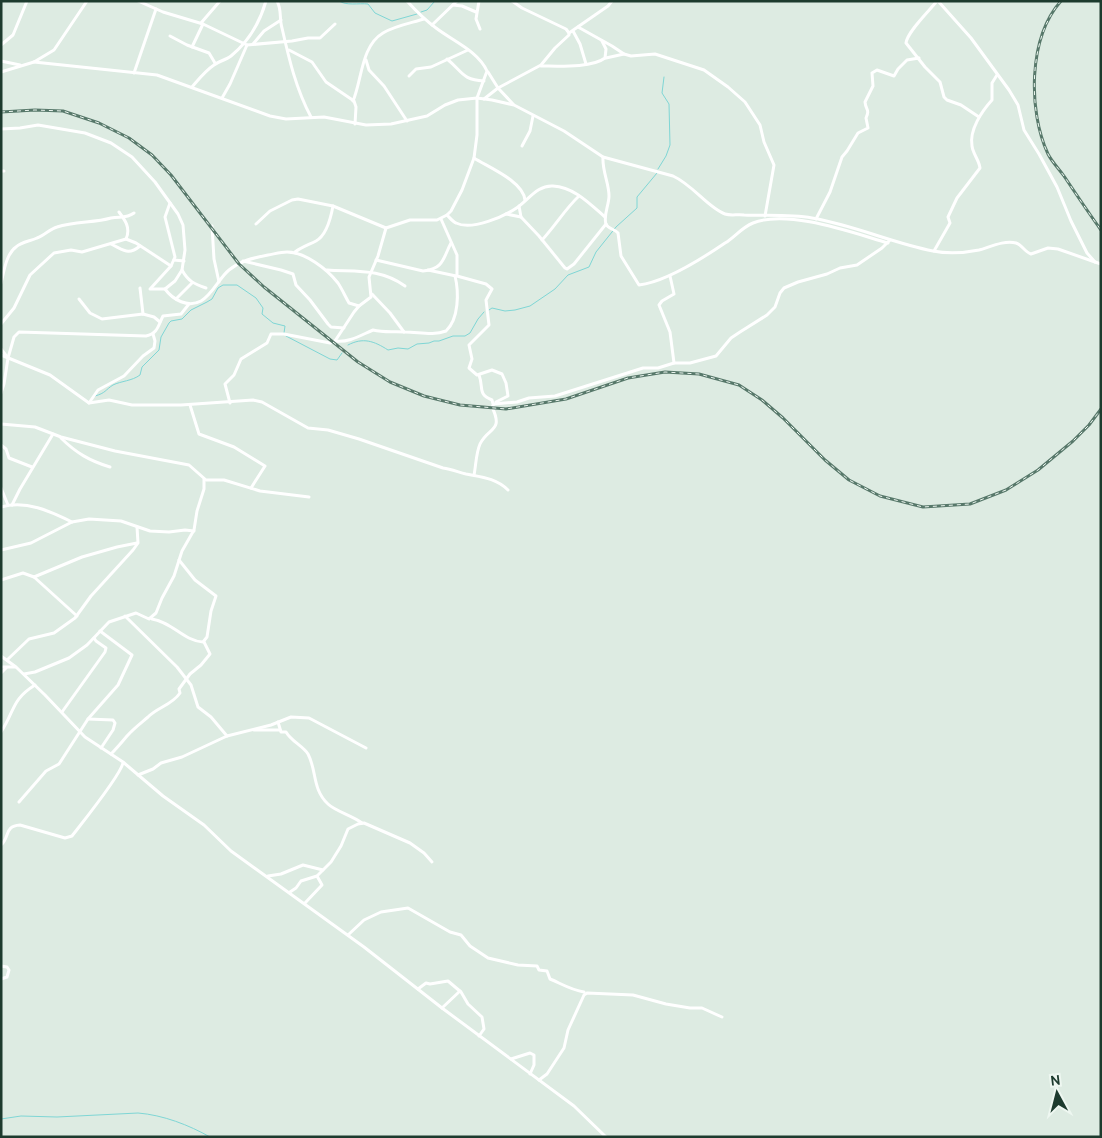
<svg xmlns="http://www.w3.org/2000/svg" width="1102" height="1138" viewBox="0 0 1102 1138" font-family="Overpass,sans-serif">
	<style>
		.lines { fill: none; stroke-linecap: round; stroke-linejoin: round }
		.stream { stroke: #7fd6d5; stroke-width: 1 }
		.minor { stroke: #fff; stroke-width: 3 }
		.rail-casing { stroke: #57786a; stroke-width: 3 }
		.rail { stroke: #eef7f1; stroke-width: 1; stroke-dasharray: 4; stroke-linecap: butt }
	</style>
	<rect width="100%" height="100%" fill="#ddebe2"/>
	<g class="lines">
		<g class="stream">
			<path d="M339 1C346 6 359 3 368 4L375 13 392 21 417 14"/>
			<polyline points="421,12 427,10 435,1"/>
			<polyline points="658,169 666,156 670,145 669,104 662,93 664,77"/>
			<polyline points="489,310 492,308 505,311 515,310 530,306 555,289 568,275 589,267 596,252 616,227 637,208 637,197 657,173"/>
			<polyline points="286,336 330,359 337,360 342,353"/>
			<path d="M348 345C363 337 374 341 388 350L398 348 408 349 417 344 429 343 434 341H439L453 336H465L470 333 478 319 484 312"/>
			<path d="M95 396C106 393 105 390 113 385 121 381 132 381 140 375L142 367 159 350 161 337 169 323 171 321 182 319 191 310 207 302 212 299 218 288 223 285H237L256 298 263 308 262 314 273 323 285 326 284 333"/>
			<path d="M1 1119 21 1116 57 1117 138 1113C163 1115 189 1125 210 1137"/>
		</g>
		<g class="minor">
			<polyline points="138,1 163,12 203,24 247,45 292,41 308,38 320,38 335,24"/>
			<path d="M277 1C282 10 279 18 282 28 289 59 296 89 311 117"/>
			<polyline points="479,1 476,19 480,29"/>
			<path d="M937 1C929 11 907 32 906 43L925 67 940 82 944 97 947 100 961 105 979 117"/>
			<polyline points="938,1 971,38 1009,90 1018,105 1024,130 1039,154 1057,187 1071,221 1087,253 1095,262 1101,264"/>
			<polyline points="453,5 462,6 476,12"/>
			<polyline points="201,23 220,1"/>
			<polyline points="432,25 457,1"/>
			<polyline points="578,27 612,46 624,54 631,56 655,54 704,70 728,87 745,102 760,125 764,142 774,165 765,216"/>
			<polyline points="573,31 580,44 586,64"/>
			<polyline points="569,33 608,6 612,1"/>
			<polyline points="170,36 187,45 209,53 215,63"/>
			<polyline points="253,44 264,31 281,20"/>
			<polyline points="1,45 13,35 27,1"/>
			<polyline points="192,47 203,24"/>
			<polyline points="289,50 312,62 326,82 354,101 356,107 355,124"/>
			<polyline points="606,58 624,54"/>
			<path d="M447 59C463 72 462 80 484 81"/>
			<polyline points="366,60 369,70 384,86 407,121"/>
			<polyline points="1,61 20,65"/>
			<path d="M34 62 157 75 270 116 286 119 324 117 366 125 391 124 427 116 445 105 458 100 477 98 492 100 514 105 564 131 603 157 673 176C693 185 708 208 725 214 731 216 738 214 744 215 767 216 790 214 812 218 854 225 892 243 933 251 948 254 964 253 979 250 990 247 1004 240 1016 243 1022 245 1025 252 1031 254L1048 248 1058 249 1095 262"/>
			<path d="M541 66C558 66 592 68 605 58L606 49 602 41"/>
			<polyline points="1,72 34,62 54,50 87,1"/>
			<polyline points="488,72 498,88 513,104"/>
			<polyline points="134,73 156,9"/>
			<polyline points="409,76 416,69 431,67 468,50"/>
			<path d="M192 87C199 79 205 71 214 65 219 61 226 60 231 56 248 42 260 22 266 1"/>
			<polyline points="222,98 230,84 247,45"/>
			<polyline points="484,99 498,88 541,65 555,48 569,35 569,33 566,29 522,8 512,1"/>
			<path d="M353 101C362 80 361 46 383 33 394 26 411 23 424 19"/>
			<polyline points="1,129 20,128 38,125 85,133 111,143 132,157 155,182 178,214 183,225 185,250 182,270 175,281 165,289"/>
			<polyline points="522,146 530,131 533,116"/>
			<path d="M603 157C602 171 609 183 609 196 609 205 603 216 606 224 608 229 615 229 618 233L621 256 639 285C665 282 703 258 725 243 735 237 741 228 753 223 788 209 853 233 888 243"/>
			<path d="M474 158C488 167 523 181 525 200"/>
			<polyline points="1,171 4,171"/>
			<polyline points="519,206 521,217 539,236 565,268 567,269 574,264 606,224"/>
			<polyline points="506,214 521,217"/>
			<path d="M447 215C450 218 453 222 456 223 472 231 505 216 518 207 529 199 538 185 553 186 574 187 590 204 605 217"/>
			<polyline points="441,219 457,255 457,276 486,284 492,289 486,300 489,325 469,345 472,359 469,368 477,375 492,370 502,374 506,383 508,396 496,402"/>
			<path d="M816 219 830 192 842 157 847 151 858 133 868 128 866 118C870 109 866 111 865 102L873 86 872 73 877 70 894 76 898 69 907 60 919 58"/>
			<polyline points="256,224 270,211 292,200 298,199 333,206 386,228"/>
			<polyline points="212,226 214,259 219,282"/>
			<polyline points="126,239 136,243 171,266"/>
			<path d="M542 240C555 226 566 208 579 196"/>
			<path d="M111 244C124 250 128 256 140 246"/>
			<path d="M934 251 950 223 948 217 957 198 980 168C979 160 973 154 972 146 969 130 982 111 992 100V83L997 75"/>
			<path d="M295 252C302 247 308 245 316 241 327 235 331 217 333 206"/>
			<polyline points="174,260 184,261"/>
			<path d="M376 260 423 271C444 269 443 258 451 243"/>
			<polyline points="243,261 281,270 293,274 296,285 310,300 328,324 331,327 344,328"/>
			<path d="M182 270C188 281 194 284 206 288"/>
			<path d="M327 270C356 272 380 268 405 286"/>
			<polyline points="428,270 456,276"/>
			<polyline points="670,276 674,294 662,301 659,305 670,332 674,363"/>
			<path d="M1 283C4 272 6 254 16 247 21 242 31 241 37 238 45 235 50 229 57 227 75 221 94 223 111 218 120 216 126 219 134 213"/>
			<polyline points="140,288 143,314"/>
			<polyline points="151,288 171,266 175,257 165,217 170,203"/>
			<path d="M150 289H165C173 300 188 308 201 301 212 295 220 277 229 270 242 260 253 258 268 255 274 254 281 252 287 252 305 252 327 269 338 283 342 289 345 296 349 303L359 306"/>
			<polyline points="372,294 390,313 404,332"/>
			<polyline points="79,299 90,313 102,319 143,314 154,317 160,322"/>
			<polyline points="176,299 192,283"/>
			<path d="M1 324 14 308 30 275 54 253 71 250 82 252 126 239C131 228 125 220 119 212"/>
			<path d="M335 341C349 343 361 335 373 330 385 333 394 331 405 332 419 332 433 336 446 331 459 319 459 292 455 276"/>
			<polyline points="1,349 8,358 4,384 1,393"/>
			<path d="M1 355 50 375 89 403 109 400 132 405H181L253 400 262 402 308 428 328 430 359 439 443 468C451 469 458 472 466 474 481 477 496 478 508 490"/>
			<path d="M8 358 14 337 19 332 146 336C158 333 158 326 163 316L181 314 189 304"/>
			<path d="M479 375C484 388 477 394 492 400L493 404"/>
			<polyline points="89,403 98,390 124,376 143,356 154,348 155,341 153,334"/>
			<path d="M230 403 225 384 234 375 241 359 267 343 271 334H284L330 343 335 341 354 312 359 306 371 297 369 277 378 256 386 228 410 220H437L447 215 451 211 462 190 474 158 477 135V98L487 71C478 51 453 41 436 28 425 20 416 11 407 1"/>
			<polyline points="190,405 199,434 234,447 265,466 251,488"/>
			<polyline points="1,424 35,427 61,437 115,451 189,465 206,480 224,480 260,491 309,497"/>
			<path d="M61 438C76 453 90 461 110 467"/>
			<polyline points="1,445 6,449 9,458 32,467"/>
			<path d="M474 475C476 465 476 453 480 444 488 427 504 432 492 407L494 404 517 402 529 398 555 396 643 368H658L674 363H690L716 356 731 338 740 332 767 315 775 307 780 293 784 288 798 282 827 274 840 268 857 265 882 248 890 240"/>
			<polyline points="1,488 8,505"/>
			<polyline points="12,505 20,489 53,434"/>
			<path d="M1 507C26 500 50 511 72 522"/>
			<polyline points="1,550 31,543 72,522 89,519 121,521 150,531 169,532 185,530 194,531"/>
			<polyline points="34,577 77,616"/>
			<polyline points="1,580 23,573 34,577 82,557 117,547 137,543"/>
			<polyline points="125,616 177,667 191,685 198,707 211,717 227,736"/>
			<path d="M152 619C172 622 184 641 203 642L207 637 211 611 216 596 195 580 179 560"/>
			<polyline points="1,656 16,667 45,695 85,737 123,762 163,796 204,825 231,851 364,947 442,1008 574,1106 606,1137"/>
			<polyline points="7,660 29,639 54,633 75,618 91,596 133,550 138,543 137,527"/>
			<polyline points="1,667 15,667"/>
			<polyline points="1,673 6,668"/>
			<polyline points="24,674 35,672 69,658 87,645 109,622 136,613 149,619 156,613 162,598 174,576 182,551 194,530 197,511 204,489 204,479"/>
			<polyline points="62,712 105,652 106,648 96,641 94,638"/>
			<polyline points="88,719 113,720 115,723 113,730 101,748"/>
			<path d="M278 722 281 732H286C291 741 303 746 308 754 317 771 312 789 328 804 335 811 353 816 362 823"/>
			<polyline points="254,730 280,730"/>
			<path d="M1 732C15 711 11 700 35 685"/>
			<path d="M111 754C117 748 122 742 127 736 133 729 141 723 148 717 158 707 172 705 180 693L179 689 190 674 201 665 210 654 204 642"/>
			<polyline points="138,775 153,769 161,763 182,757 227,736 271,725 291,717 309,718 366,748"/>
			<polyline points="19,802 46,771 59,764 88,719 118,685 132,655 100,631"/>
			<path d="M1 845C10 837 4 826 20 825L65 838 72 836C82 823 120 776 123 763"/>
			<polyline points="268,876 281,874 303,865 323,870"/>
			<polyline points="290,892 296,888 301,881 317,876 331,862 341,846 348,829 358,824 364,823 410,843 424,853 432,862"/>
			<polyline points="305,903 322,885 317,876"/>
			<path d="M348 935 364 920 381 912 408 908 450 932 461 935 470 946 488 958 518 965 537 966 539 970 547 971 550 979C562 984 571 990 584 992"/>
			<polyline points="1,966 7,967 9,970 7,977 1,979"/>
			<polyline points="418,989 426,983 430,984 448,981 461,992 468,1004 482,1017 484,1029 479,1036"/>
			<polyline points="442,1008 460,991"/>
			<polyline points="511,1059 530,1053 534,1055 534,1065 530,1074"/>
			<polyline points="539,1080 547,1074 564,1048 568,1030 584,995 587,993 633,995 666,1004 690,1008 702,1008 722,1017"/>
		</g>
		<g class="rail-casing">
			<g id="rail">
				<path d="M1061 1C1028 38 1028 111 1048 154 1052 162 1059 169 1064 176 1076 194 1088 212 1101 230"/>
				<polyline points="1,112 35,110 63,111 99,123 129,138 152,155 171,175 239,264 264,287 358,362 390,382 424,396 460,405 506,409 566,399 628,378 665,372 699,374 739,385 762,400 783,418 825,460 849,480 880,496 923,507 970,504 1006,490 1038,470 1073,441 1089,425 1101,409"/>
			</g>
		</g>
		<use href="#rail" class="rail"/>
	</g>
	<rect width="1102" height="1138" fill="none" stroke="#1d3b2e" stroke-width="5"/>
	<g transform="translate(1057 1093) rotate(353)" stroke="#eef7f1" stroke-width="4" paint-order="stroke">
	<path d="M0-4L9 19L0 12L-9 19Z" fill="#1d3b2e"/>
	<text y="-8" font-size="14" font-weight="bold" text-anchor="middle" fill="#1d3b2e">N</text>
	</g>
</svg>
